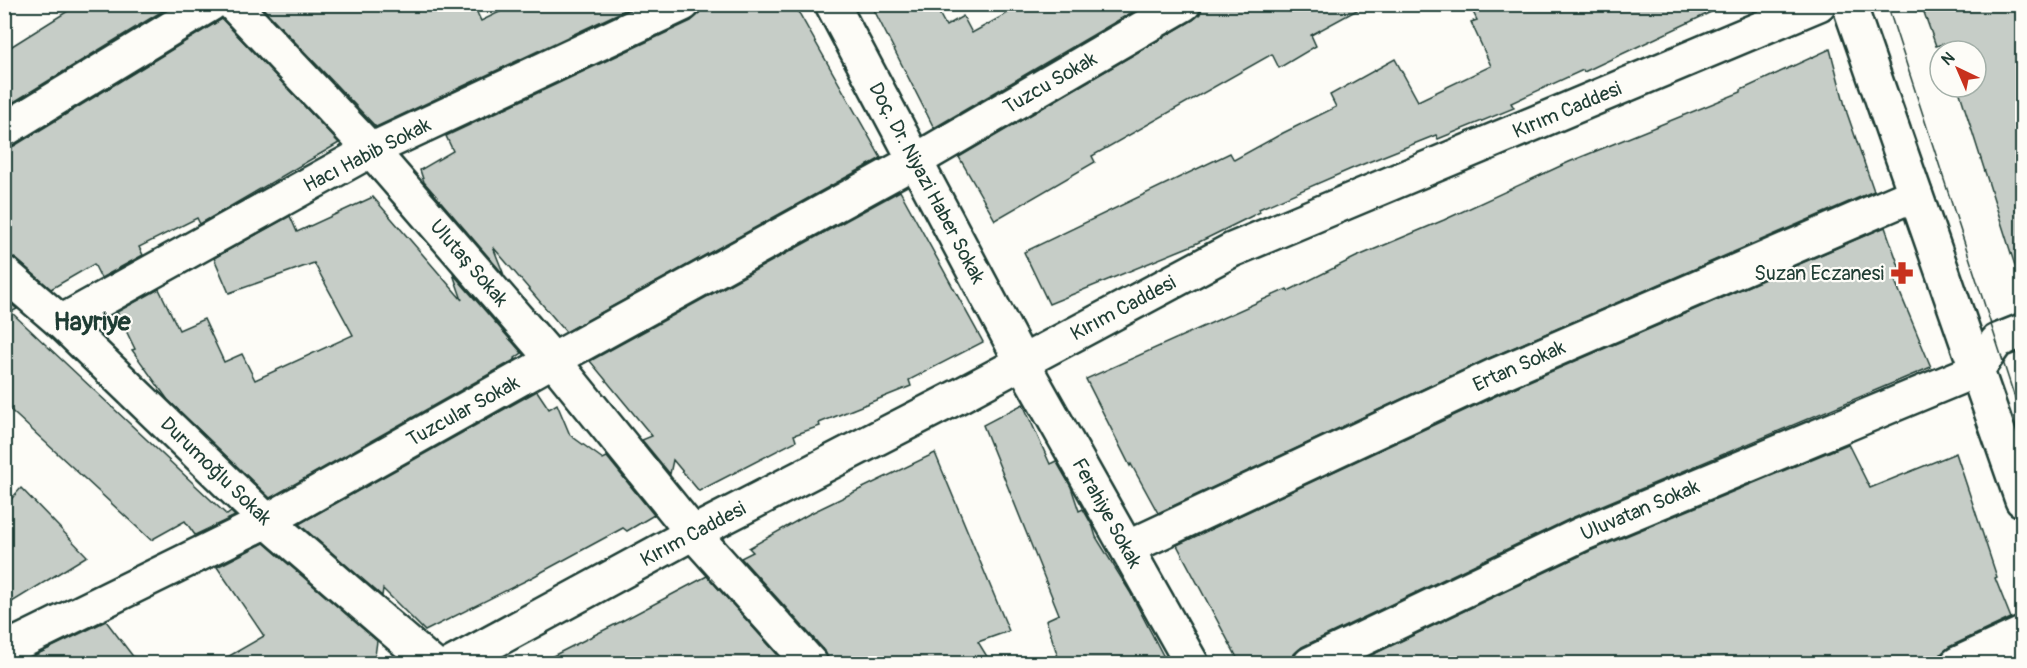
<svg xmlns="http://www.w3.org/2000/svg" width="2027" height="668" viewBox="0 0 2027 668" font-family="Pangolin,sans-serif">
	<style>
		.building { fill: #c6cdc7; stroke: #1f3d34; stroke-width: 1.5 }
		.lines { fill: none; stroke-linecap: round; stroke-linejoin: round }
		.minor-casing { stroke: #1f3d34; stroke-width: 38 }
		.secondary-casing { stroke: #1f3d34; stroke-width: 38 }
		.minor { stroke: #fdfcf7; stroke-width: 33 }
		.secondary { stroke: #fdfcf7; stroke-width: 33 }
		.tram { stroke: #1f3d34; stroke-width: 1.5 }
		.labels { text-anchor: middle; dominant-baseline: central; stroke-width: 4.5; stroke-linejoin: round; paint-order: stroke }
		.street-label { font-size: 20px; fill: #1f3d34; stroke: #fdfcf7 }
		.poi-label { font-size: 20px; fill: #1f3d34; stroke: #fdfcf7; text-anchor: end }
		.district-label { font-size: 26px; font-weight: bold; fill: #1f3d34; stroke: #fdfcf7 }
	</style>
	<rect width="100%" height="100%" fill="#fdfcf7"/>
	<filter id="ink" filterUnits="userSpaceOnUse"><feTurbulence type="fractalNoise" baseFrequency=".0167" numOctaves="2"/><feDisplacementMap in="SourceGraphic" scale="12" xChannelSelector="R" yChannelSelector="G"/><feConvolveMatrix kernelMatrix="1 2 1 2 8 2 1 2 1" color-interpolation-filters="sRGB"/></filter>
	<g filter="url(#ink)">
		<g class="building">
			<polygon points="79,4 174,4 4,108 4,51"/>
			<polygon points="259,4 473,4 481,21 516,4 638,4 376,127"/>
			<polygon points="702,4 794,4 881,158 566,332 493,247 504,275 424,182 420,170 453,151 446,136 691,21 699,14"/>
			<polygon points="871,4 934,4 946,26 963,16 972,33 1024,4 1146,4 934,128"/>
			<polygon points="1203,4 1368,4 1311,35 1316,46 1279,68 1272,54 1092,156 1095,162 995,220 959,157 1193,20 1200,14"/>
			<polygon points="1489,4 1728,4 1584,72 1583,70 1511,103 1514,108 1438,139 1436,135 1351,169 1259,209 1260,212 1193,245 1049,304 1024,252 1230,153 1234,160 1283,133 1336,107 1330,95 1395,59 1418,101 1491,66 1471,22 1477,20 1473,12"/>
			<polygon points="1921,4 2022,4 2022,271 2017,272 1958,87 1976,87 1976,51 1944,51 1943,44 1936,46"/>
			<polygon points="222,19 339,143 200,224 197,218 139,247 143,255 101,278 94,264 51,289 16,259 4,255 4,149 14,146"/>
			<polygon points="1830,49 1847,113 1874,191 1487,359 1158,513 1131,464 1130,466 1086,379 1287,289 1288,291 1356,257 1444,220 1569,162 1741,92 1741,90"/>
			<polygon points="900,191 983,342 909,380 911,386 819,423 820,426 794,435 796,441 699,491 673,460 670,474 642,440 652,436 590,361"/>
			<polygon points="373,197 462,300 453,274 522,353 515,358 516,359 270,498 168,400 132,350 135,349 117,312 159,289 179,330 204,319 224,362 242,354 255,380 353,335 314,263 229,293 214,258 290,216 297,232"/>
			<polygon points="1885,227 1901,272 1893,276 1931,367 1574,517 1302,647 1294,654 1291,663 1240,663 1177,545 1502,393"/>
			<polygon points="4,298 17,309 11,312 46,345 227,515 231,512 235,516 195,535 185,521 151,540 4,404"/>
			<polygon points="537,391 549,409 557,404 570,435 603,459 607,457 654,515 627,531 623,528 527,580 425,631 383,589 382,596 299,524"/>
			<polygon points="1023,404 1050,464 1056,461 1071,487 1079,511 1083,509 1093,527 1096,537 1130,592 1167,663 1060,663 1046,620 1059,614 983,425"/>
			<polygon points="1848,444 1870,488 1956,453 1997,577 1995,578 2011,618 1949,647 1941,654 1938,663 1355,663 1590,551"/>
			<polygon points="935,453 1009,631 978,642 991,663 829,663 825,651 741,558 753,552 749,548 809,514"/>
			<polygon points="21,488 87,556 4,607 4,507"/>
			<polygon points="264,543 377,641 374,663 217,663 264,636 217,567"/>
			<polygon points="707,576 785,663 539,663 622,621"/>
			<polygon points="106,621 138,663 19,663"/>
		</g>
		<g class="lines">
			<g class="minor-casing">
				<g id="minor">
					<polyline points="233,4 371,150 553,360 693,533 811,664"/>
					<polyline points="832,4 1022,362 1192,664"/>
					<polyline points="4,130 211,4"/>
					<polyline points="4,273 61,322 267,521 432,664"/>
					<polyline points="61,322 371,150 683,4"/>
					<polyline points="1127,548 1494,376 1915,194"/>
					<polyline points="4,650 267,521 553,360 915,161 1184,4"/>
					<polyline points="1310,664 1582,534 1977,370 1997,341 2022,331"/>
					<polyline points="1957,664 2022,634"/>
				</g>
			</g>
			<g class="secondary-casing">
				<g id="secondary">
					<polyline points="1849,4 2022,500"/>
					<polyline points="452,664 693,533 961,395 1232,250 1819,4"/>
				</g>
			</g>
			<use href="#minor" class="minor"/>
			<use href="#secondary" class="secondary"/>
			<polyline class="tram" points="1887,4 2022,420"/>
		</g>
	</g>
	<defs>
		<g id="pharmacy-bare" transform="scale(1.8)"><path d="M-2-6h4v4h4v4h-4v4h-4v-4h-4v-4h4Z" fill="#c8321e" stroke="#fdfcf7" stroke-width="2.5" paint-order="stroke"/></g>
	</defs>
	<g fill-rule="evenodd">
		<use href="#pharmacy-bare" x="1902" y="273"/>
	</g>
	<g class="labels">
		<g class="street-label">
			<text transform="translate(1050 83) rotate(-30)">Tuzcu Sokak</text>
			<text transform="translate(1567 110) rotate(-23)">Kırım Caddesi</text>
			<text transform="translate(367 155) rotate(-27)">Hacı Habib Sokak</text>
			<text transform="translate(927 183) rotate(62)">Doç. Dr. Niyazi Haber Sokak</text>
			<text transform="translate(469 263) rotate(49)">Ulutaş Sokak</text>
			<text transform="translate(1123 308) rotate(-28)">Kırım Caddesi</text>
			<text transform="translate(1519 366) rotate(-24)">Ertan Sokak</text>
			<text transform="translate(463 411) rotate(-29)">Tuzcular Sokak</text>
			<text transform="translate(216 471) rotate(44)">Durumoğlu Sokak</text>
			<text transform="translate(1640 510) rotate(-23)">Uluvatan Sokak</text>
			<text transform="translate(1107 513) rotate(61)">Ferahiye Sokak</text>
			<text transform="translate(693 534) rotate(-28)">Kırım Caddesi</text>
		</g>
		<g class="poi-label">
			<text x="1884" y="273">Suzan Eczanesi</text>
		</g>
		<g class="district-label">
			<text x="92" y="322">Hayriye</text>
		</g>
	</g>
	<rect width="2027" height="668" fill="none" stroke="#fdfcf7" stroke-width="24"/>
	<rect x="12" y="12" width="2003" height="644" fill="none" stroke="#1f3d34" stroke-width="2" filter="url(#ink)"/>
	<g transform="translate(1958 69) rotate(316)"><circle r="28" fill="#fdfcf7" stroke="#a4b0a9" stroke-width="1.5"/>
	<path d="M0-4.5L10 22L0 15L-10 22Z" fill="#c8321e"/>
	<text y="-9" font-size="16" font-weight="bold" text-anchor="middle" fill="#1f3d34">N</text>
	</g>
</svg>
